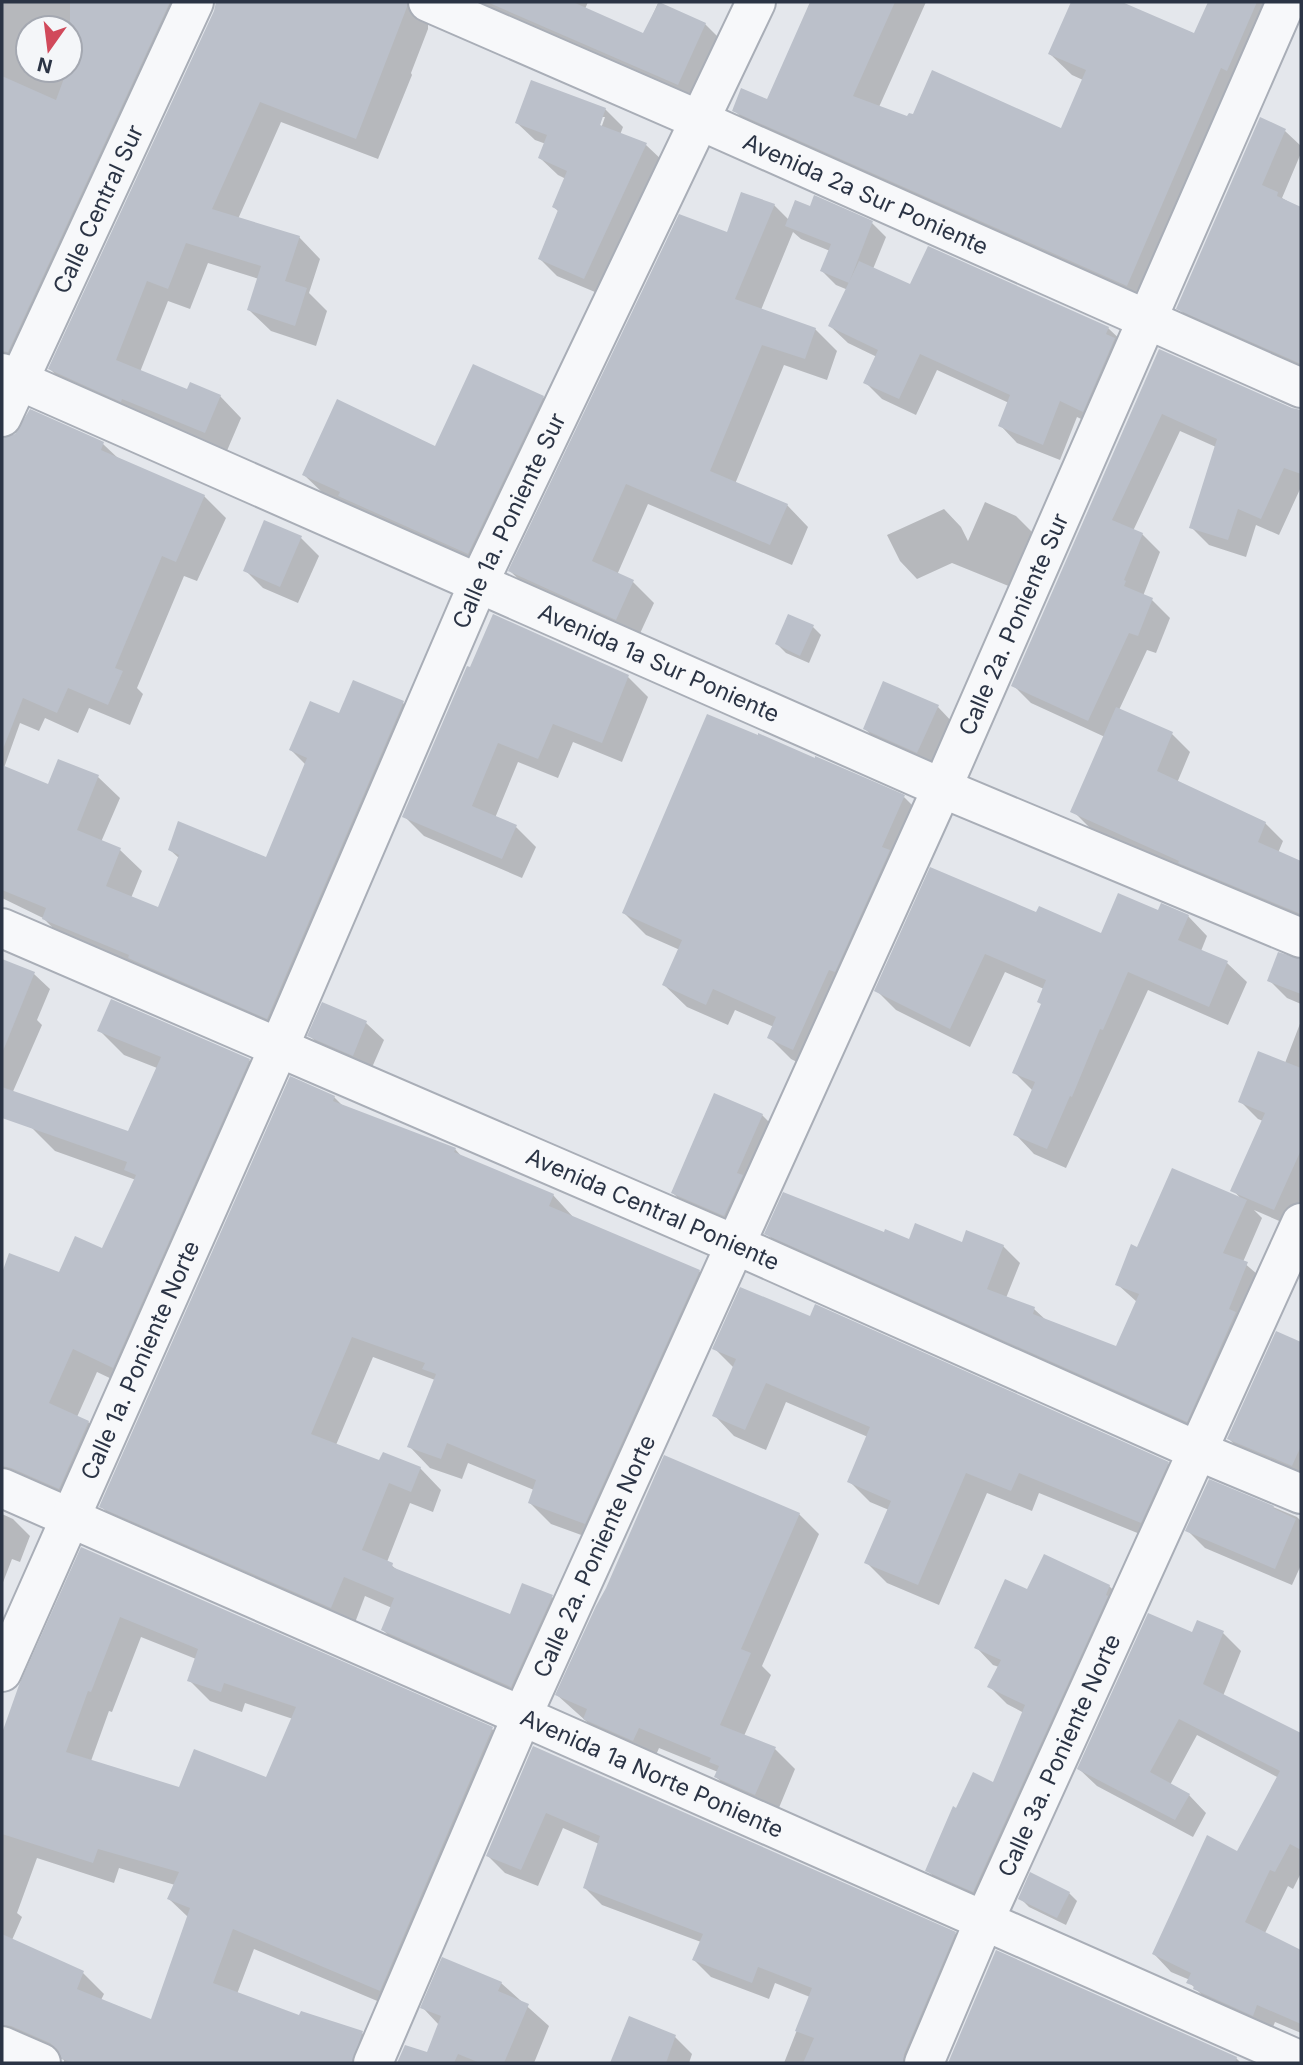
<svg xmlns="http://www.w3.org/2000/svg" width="1303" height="2065" viewBox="0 0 1303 2065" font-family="Inter,sans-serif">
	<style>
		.shadow { fill: #0003; fill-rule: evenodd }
		.building { fill: #bbc0ca; fill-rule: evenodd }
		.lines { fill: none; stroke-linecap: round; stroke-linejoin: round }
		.minor-casing { stroke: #a9aeb7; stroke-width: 42 }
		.minor { stroke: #f7f8fa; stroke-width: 38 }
		.labels { text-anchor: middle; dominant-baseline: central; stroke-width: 5; stroke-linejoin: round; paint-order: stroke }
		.street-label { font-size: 23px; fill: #2b3445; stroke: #f4f6f9 }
	</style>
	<rect width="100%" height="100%" fill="#e4e7ec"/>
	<g class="shadow">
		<path d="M2 2H212L2 392ZM28 28H70V70H28Z"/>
		<polygon points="217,2 438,2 428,16 428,29 411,73 412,75 378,159 281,122 238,219 299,237 320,259 309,293 327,311 316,346 271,331 249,310 259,279 208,263 190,309 168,301 140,372 188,392 220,396 241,418 226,453 71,390 50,369 216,12"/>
		<polygon points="458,2 588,2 585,9 644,35 658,3 705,24 726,45 700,105"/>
		<polygon points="812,2 926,2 879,107 908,118 1062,131 1083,80 1072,75 1050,54 1073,2 1118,2 1195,35 1210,2 1287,2 1148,307 756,132 734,110 768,101"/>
		<path d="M605 109 623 127 620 135 646 145 664 162 602 295 557 276 540 259 559 212 554 207 566 179 558 175 540 158 546 144 535 140 517 123ZM601 117H605L599 134Z"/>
		<polygon points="1260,119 1285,131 1301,146 1301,153 1282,198 1301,209 1301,373 1196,326 1178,308"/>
		<polygon points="774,205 789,220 872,223 886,237 873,269 911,287 1108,328 1126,345 1100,428 1077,417 1060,460 1017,443 1000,425 1009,403 937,370 916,415 882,399 865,382 877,357 848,343 830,326 848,290 836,285 822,271 830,251 801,239 793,232 761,310 815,329 837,351 827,380 784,365 735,484 787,505 808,527 792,565 648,504 617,575 633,582 654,603 637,640 532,592 510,571 728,234"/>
		<polygon points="1160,351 1292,410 1301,411 1301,487 1279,535 1256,525 1246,557 1209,545 1191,527 1216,447 1180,431 1133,531 1142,534 1160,552 1143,596 1152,600 1170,618 1156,653 1147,650 1119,710 1172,734 1190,752 1177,783 1265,823 1283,841 1278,853 1301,863 1301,924 1091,829 1073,811 1105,737 1031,703 1013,685"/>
		<polygon points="543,397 563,418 489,573 325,495 304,475 436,449"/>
		<polygon points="30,411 103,444 120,460 204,496 226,518 197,581 184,576 137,688 143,694 130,725 89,708 78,733 45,718 39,731 20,723 4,768 49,786 59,761 98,777 120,798 101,842 120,850 142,871 131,898 159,909 180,859 170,850 267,859 306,765 291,750 340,715 403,703 424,724 289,1039 65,940 43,918 2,898 2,440 16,436"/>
		<polygon points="985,502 1016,516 1034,534 1011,587 952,563 917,579 900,561 887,535 944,509 961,527 968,541"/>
		<polygon points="265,522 301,538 319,556 298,603 263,588 245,570"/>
		<polygon points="813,627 821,635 809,663 786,653 777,644"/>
		<polygon points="471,669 628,677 648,697 622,762 573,742 558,778 518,762 495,818 516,827 536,847 522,878 424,836 404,816"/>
		<polygon points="938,707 955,725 935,770 883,746 865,729"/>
		<polygon points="904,797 926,819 815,1071 791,1059 769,1037 774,1027 735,1010 728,1025 687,1007 664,985 680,950 646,935 624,913"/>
		<polygon points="1159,912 1188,916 1207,936 1201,951 1227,963 1247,982 1228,1025 1148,990 1066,1168 1034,1154 1015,1134 1033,1091 1015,1073 1042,1005 1044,989 1005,972 970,1047 896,1010 876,990 1037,914 1102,935"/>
		<polygon points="1279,954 1301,961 1301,1004 1287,998 1269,980"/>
		<polygon points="8,964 34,974 50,989 37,1020 42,1025 11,1096 2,1092 2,982"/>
		<polygon points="323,1004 366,1023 384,1040 370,1072 327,1053 310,1036"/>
		<polygon points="1301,1021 1301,1229 1300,1230 1254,1210 1262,1218 1243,1262 1264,1280 1203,1437 783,1250 766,1233 885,1235 910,1241 1003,1246 1020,1263 1006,1298 1034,1309 1048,1322 1117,1348 1137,1302 1117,1284 1138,1249 1242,1200 1233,1190 1263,1121 1258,1119 1240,1101 1285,1063"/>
		<polygon points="99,1030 249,1060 273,1085 137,1391 97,1372 77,1417 88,1422 113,1446 84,1512 2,1477 2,1278 10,1256 60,1274 103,1250 136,1180 55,1151 31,1127 129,1133 157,1068 124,1055"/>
		<polygon points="334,1097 344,1107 455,1149 462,1157 553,1195 574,1218 699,1271 720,1292 606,1544 551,1524 530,1503 534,1490 468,1463 462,1479 430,1468 409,1446 435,1380 373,1357 336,1445 380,1463 420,1468 441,1490 433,1512 410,1503 387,1562 400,1572 511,1617 552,1597 573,1618 532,1707 404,1651 383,1630 392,1608 365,1596 353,1628 122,1528 101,1506"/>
		<polygon points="762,1115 788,1141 751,1241 699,1219 673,1193"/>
		<polygon points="1277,1333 1301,1344 1301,1480 1247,1457 1229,1439"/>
		<polygon points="714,1348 1168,1463 1188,1484 1162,1543 1039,1493 1032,1511 987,1493 939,1605 887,1583 866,1562 889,1510 870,1502 849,1481 868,1437 786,1402 766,1450 734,1436 714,1415 734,1368"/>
		<polygon points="1210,1481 1297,1517 1301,1521 1301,1565 1292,1585 1205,1548 1187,1530"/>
		<polygon points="2,1514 13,1519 30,1536 20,1562 12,1559 2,1585"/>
		<polygon points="799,1514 819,1534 762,1666 771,1675 744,1736 775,1749 795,1769 776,1815 737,1797 716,1777 718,1772 659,1748 654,1760 606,1739 557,1695"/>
		<path d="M82 1549 492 1729 513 1750 401 2011 254 1949 237 1994 300 2017 362 2033 383 2054 378 2063H64V2060L33 2046 2 2049V1739L20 1686ZM141 1637 196 1659 189 1680 210 1701 242 1712 245 1703 293 1719 267 1779 180 1790 91 1761 109 1711 112 1712ZM37 1858 114 1883 119 1868 175 1885 169 1899 188 1917 152 2021 101 2000 104 1994 83 1973 12 1940 22 1917 17 1913Z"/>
		<polygon points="1109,1586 1127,1603 991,1908 945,1888 927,1870 957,1810 994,1784 1024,1713 1007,1704 990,1687 999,1667 993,1665 976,1647 1028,1592"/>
		<polygon points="1198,1622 1223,1633 1241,1651 1223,1696 1301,1735 1301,1873 1293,1889 1288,1886 1265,1933 1301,1952 1301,2033 1275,2022 1271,2032 1213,2006 1189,1982 1190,1980 1171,1972 1154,1954 1237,1854 1279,1778 1197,1735 1170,1785 1189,1795 1206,1813 1193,1837 1097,1786 1079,1769 1193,1634"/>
		<polygon points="534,1748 955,1933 972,1950 924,2063 784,2063 810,1997 775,1983 769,1999 711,1977 694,1960 701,1942 602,1905 585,1888 599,1844 563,1828 538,1886 505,1873 488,1856"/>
		<polygon points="1069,1893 1077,1901 1066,1925 1029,1907 1020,1898"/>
		<polygon points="997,1952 1236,2058 1241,2063 949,2063"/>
		<polygon points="501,1983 549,2026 534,2063 399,2063 406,2047 428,2054 439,2025 423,2008"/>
		<polygon points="630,2018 675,2037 692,2054 689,2063 612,2063"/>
	</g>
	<g class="building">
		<polygon points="70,2 170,2 8,352 2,351 2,76 56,100 67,70 70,70"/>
		<polygon points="216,2 407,2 407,7 356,139 260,102 212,209 300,236 285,281 307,288 295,326 247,310 261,266 186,243 168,289 147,281 116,360 187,389 190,382 221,395 205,433 122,399 121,402 48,369 214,11"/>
		<polygon points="487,2 573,2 643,33 659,2 706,23 678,85"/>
		<polygon points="810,2 895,2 853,96 907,116 909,113 913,114 932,70 1061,128 1086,70 1048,54 1071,2 1122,2 1194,33 1208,2 1257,2 1227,71 1221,68 1127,286 732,111 741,88 767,99"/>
		<polygon points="531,80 606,108 600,125 647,143 584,279 538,259 558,210 552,207 567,171 538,158 547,135 515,123"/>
		<polygon points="1260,117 1286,129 1262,185 1278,192 1277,196 1301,207 1301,364 1176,309"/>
		<polygon points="741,192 775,204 735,299 816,328 805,359 762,345 710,471 788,504 770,545 626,484 592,561 634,580 616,620 508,571 679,214 727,232"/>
		<polygon points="814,195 873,221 849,283 820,271 831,244 785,226 795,200 810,206"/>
		<polygon points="928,246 1109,327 1106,334 1115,338 1083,412 1060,401 1043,445 998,426 1010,395 920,354 899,399 863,383 878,350 828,326 859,261 910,284"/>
		<polygon points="1159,349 1292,408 1301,410 1301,474 1284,468 1261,519 1238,509 1228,540 1189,528 1217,439 1162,414 1112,520 1143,533 1124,580 1126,581 1124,586 1153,598 1138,636 1129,633 1088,721 1011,686"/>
		<polygon points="473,364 544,396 468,554 338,496 340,492 302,475 337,399 435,446"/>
		<polygon points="30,409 104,442 101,450 205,495 176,562 162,556 115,668 123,671 108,705 68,688 57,713 23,698 3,749 2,438 15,434"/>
		<polygon points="264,520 302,536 280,587 243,571"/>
		<polygon points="493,614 629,675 602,743 553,724 538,759 498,743 472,806 517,825 502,859 402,817 467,666 470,667"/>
		<polygon points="788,614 814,625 800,656 775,644"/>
		<polygon points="353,680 404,701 267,1019 128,958 129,955 42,919 46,908 2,890 2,765 48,784 58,759 99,775 77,830 121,848 106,886 158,907 179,855 168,850 178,821 266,857 307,758 289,750 310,701 339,713"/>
		<polygon points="883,681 939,705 917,753 863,729"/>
		<polygon points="1116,707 1173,732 1157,771 1266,822 1258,842 1301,861 1301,914 1178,863 1179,861 1070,812"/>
		<polygon points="707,714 758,735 758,733 815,758 815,756 905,795 882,847 890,850 835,972 829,970 793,1050 767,1038 776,1017 713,989 706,1005 662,985 682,940 622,913"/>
		<polygon points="930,867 1036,912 1039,906 1101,933 1118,893 1158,910 1161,903 1189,915 1178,940 1228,961 1209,1007 1128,972 1103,1030 1100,1029 1072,1097 1070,1096 1047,1149 1013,1135 1035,1082 1012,1073 1041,1004 1037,1002 1046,980 985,954 950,1029 874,991"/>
		<polygon points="1278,952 1301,959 1301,994 1267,981"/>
		<polygon points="2,959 35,972 3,1051 2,1051"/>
		<polygon points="111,999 250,1059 113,1368 73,1349 49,1403 89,1421 59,1489 11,1468 2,1466 2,1273 9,1253 59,1272 75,1236 102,1248 136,1175 124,1170 127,1162 2,1118 2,1087 128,1131 161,1057 97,1031"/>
		<polygon points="322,1002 367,1021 353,1056 307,1036"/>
		<polygon points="1258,1051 1301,1068 1301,1150 1274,1210 1230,1191 1265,1113 1238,1102"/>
		<polygon points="290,1076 335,1096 333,1101 456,1148 454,1152 554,1194 549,1206 700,1270 585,1524 528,1503 536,1480 447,1443 441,1459 407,1447 436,1374 422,1369 425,1363 352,1337 311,1434 379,1460 383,1452 421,1467 411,1492 389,1483 362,1550 393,1563 392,1567 510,1614 522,1583 553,1595 511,1687 381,1630 394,1598 344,1577 331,1608 99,1507"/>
		<polygon points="714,1093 763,1114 737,1173 743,1175 724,1216 671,1193"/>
		<polygon points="1172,1168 1247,1200 1223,1253 1248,1262 1229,1309 1236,1312 1187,1422 764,1234 783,1192 884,1232 885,1229 909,1239 915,1223 962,1242 966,1230 1004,1245 987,1289 1035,1307 1033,1314 1116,1346 1139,1294 1115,1285 1131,1244 1137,1247"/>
		<polygon points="740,1287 810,1316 815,1304 1169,1462 1141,1523 1019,1473 1011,1491 966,1473 918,1585 864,1563 891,1501 847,1482 870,1427 766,1383 745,1430 712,1416 736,1359 712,1349"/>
		<polygon points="1276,1331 1301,1342 1301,1446 1292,1466 1227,1439"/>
		<polygon points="664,1455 800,1513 741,1649 751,1653 720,1725 776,1747 755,1795 714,1777 719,1766 709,1762 711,1758 639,1728 633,1741 583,1719 587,1709 555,1695 596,1606 606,1588"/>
		<polygon points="1209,1479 1274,1506 1273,1508 1296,1519 1275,1569 1185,1531"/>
		<path d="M81 1547 493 1727 380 1991 233 1929 213 1983 299 2015 301 2011 363 2031 352 2063H74L62 2059 58 2050 50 2043 11 2026 2 2025V1934L84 1971 77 1989 151 2019 190 1908 167 1899 179 1872 98 1849 93 1863 2 1834V1733L19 1685ZM120 1617 198 1649 187 1681 221 1692 224 1683 296 1707 266 1777 194 1749 179 1787 66 1752 88 1691 91 1692Z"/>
		<polygon points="1044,1554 1110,1585 1106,1595 1108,1596 973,1892 925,1871 953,1806 956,1808 973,1772 993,1782 1025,1705 987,1687 1001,1660 974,1648 1005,1579 1027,1589"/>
		<polygon points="1148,1613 1192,1632 1197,1620 1224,1631 1203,1684 1301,1733 1301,1850 1290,1844 1275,1872 1270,1870 1245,1922 1301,1950 1301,2024 1257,2005 1253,2016 1193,1989 1194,1986 1186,1983 1191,1973 1152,1954 1207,1835 1237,1851 1280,1771 1179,1719 1150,1772 1190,1794 1175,1820 1077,1769"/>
		<polygon points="533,1746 956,1932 904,2054 903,2063 803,2063 814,2038 795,2031 812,1988 758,1967 752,1983 692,1960 703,1934 583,1888 600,1836 546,1813 521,1870 486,1856"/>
		<polygon points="1030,1872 1070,1892 1057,1918 1018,1899"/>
		<polygon points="996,1950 1237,2057 1235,2063 948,2063"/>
		<polygon points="442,1957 502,1982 498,1991 529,2004 504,2063 480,2063 458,2054 454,2063 397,2063 405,2045 427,2052 441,2016 420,2008"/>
		<polygon points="629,2016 676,2035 666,2063 610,2063"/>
	</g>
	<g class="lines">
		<g class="minor-casing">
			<g id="minor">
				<path id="s1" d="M428 2 699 120 1301 388"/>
				<path id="s2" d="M2 373 942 788 1301 938"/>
				<path id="s3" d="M2 417 194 2"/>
				<path id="s4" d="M2 928 736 1245 1198 1451 1301 1494"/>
				<path id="s5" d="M2 1488 522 1716 1301 2061"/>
				<path id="s6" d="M2 1672 279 1047 479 582 756 2"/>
				<polyline points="2,2046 41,2063"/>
				<path id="s7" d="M373 2063 522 1716 942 788 1286 2"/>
				<path id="s8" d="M924 2063 984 1921 1301 1223"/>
			</g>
		</g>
		<use href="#minor" class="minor"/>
	</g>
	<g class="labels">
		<g class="street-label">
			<text stroke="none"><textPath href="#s1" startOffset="478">Avenida 2a Sur Poniente</textPath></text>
			<text stroke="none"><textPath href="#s3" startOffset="229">Calle Central Sur</textPath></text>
			<text stroke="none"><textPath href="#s6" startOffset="1258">Calle 1a. Poniente Sur</textPath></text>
			<text stroke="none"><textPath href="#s7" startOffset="1575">Calle 2a. Poniente Sur</textPath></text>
			<text stroke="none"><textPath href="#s2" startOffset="718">Avenida 1a Sur Poniente</textPath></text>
			<text stroke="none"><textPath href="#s4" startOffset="709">Avenida Central Poniente</textPath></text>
			<text stroke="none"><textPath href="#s6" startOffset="341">Calle 1a. Poniente Norte</textPath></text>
			<text stroke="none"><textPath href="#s7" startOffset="553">Calle 2a. Poniente Norte</textPath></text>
			<text stroke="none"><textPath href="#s8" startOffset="336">Calle 3a. Poniente Norte</textPath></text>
			<text stroke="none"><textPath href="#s5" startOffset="710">Avenida 1a Norte Poniente</textPath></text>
		</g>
	</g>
	<rect width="1303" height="2065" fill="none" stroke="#2b3445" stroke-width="7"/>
	<g transform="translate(49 49) rotate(194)"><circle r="33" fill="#f4f6f9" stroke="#a4a8b1" stroke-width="2"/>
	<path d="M0-5L12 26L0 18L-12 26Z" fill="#d1495b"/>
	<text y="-10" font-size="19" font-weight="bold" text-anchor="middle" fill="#2b3445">N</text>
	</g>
</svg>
